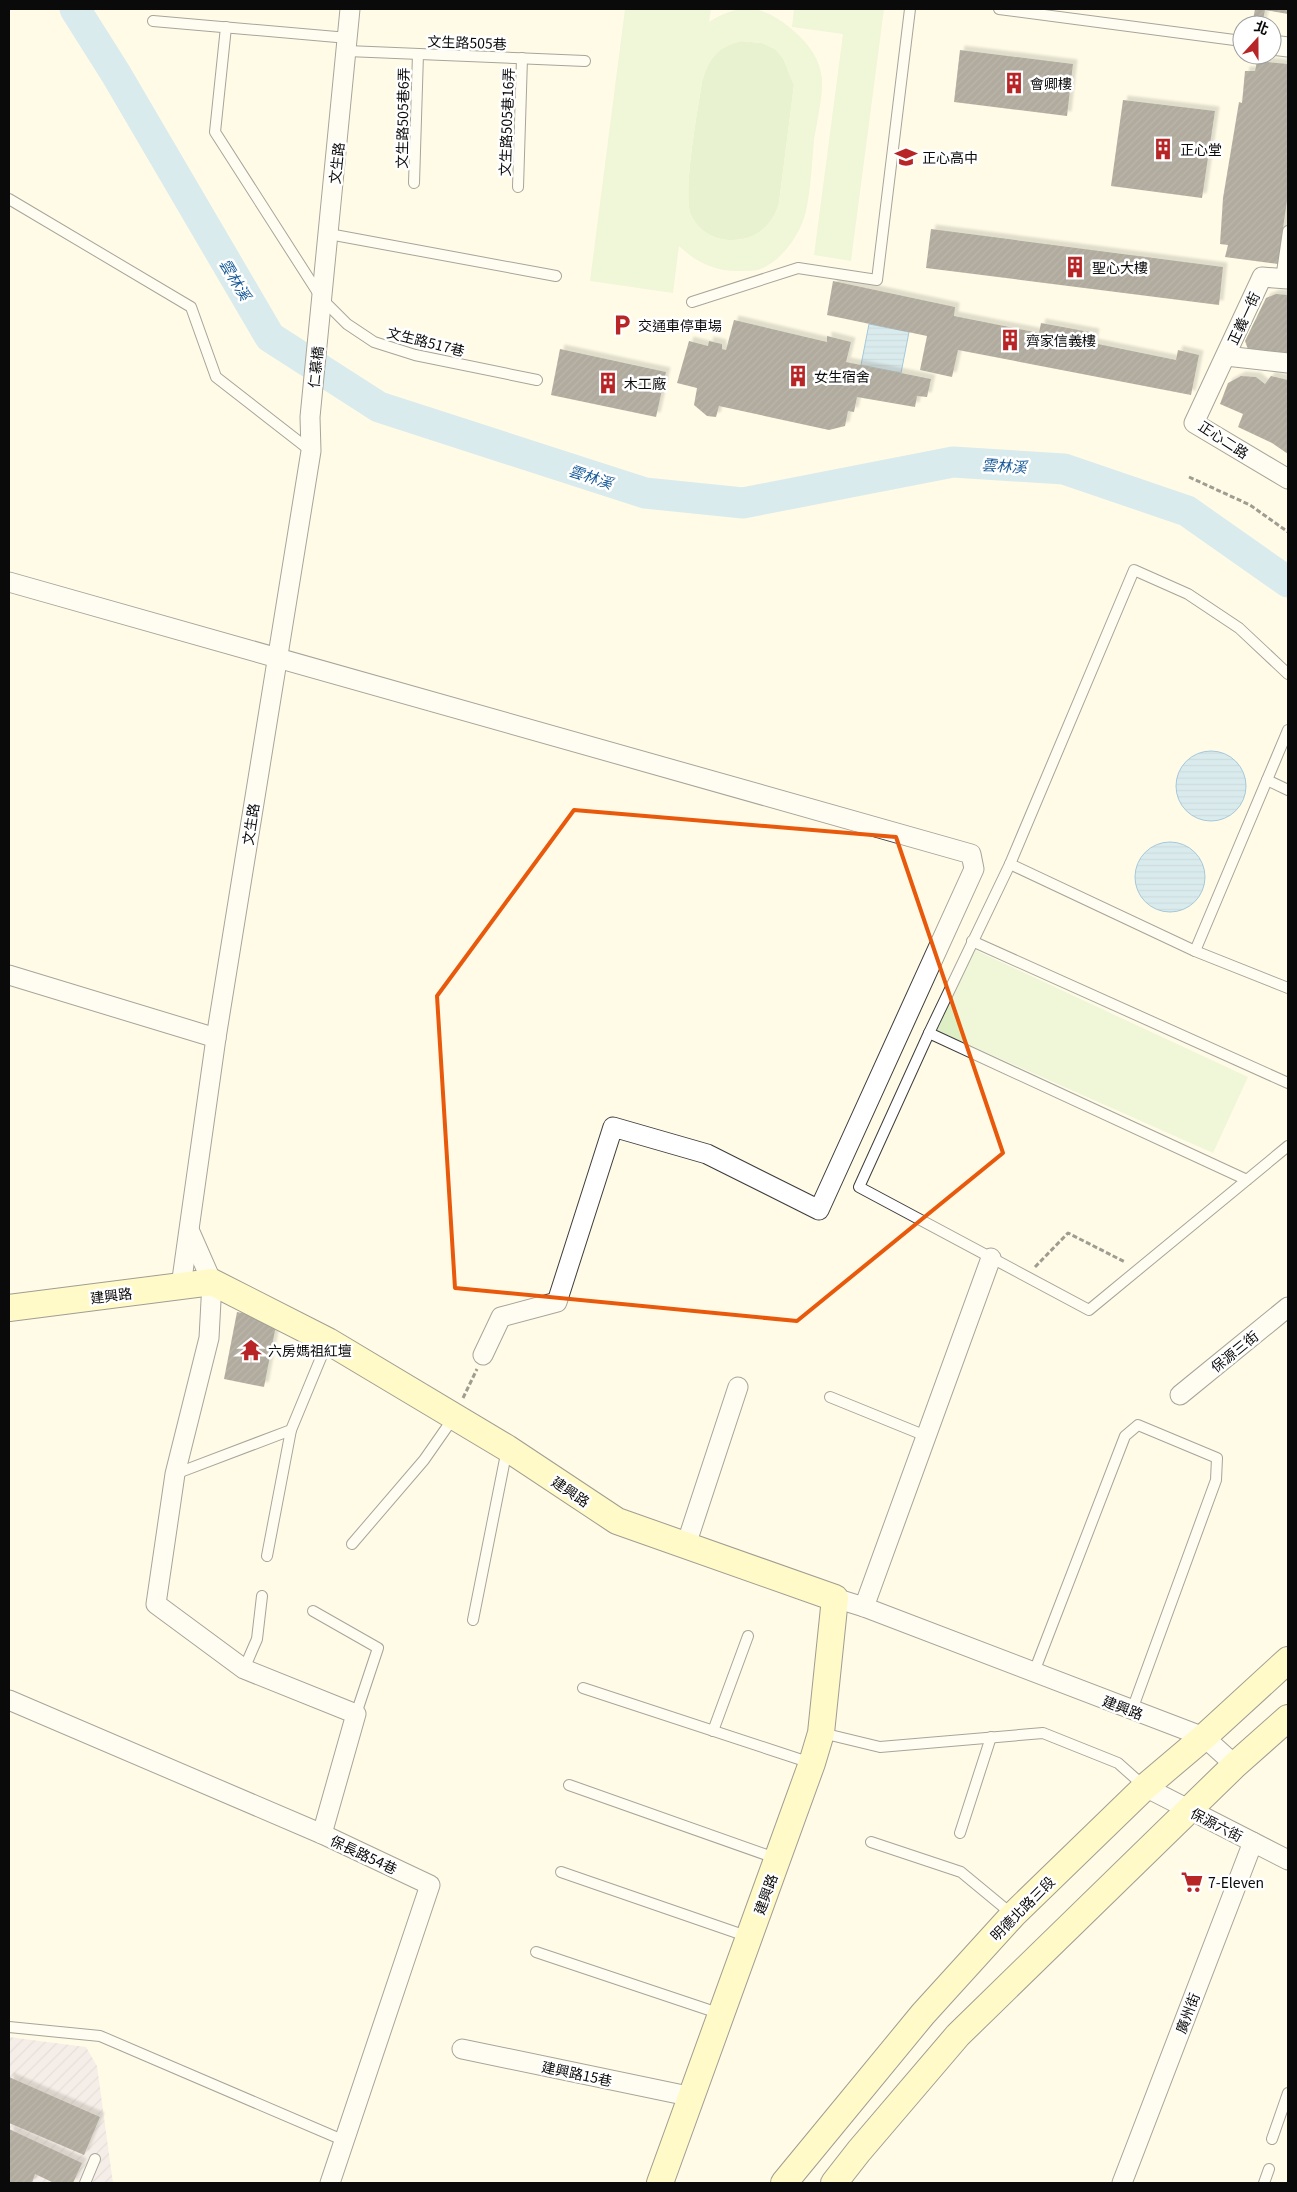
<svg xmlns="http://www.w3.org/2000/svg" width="1297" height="2192" viewBox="0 0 1297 2192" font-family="Georgia,'Noto Sans TC',serif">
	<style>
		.industrial { fill: url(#industrial-furrows) }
		.grass { fill: #cce7b3 }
		.pitch { fill: #deefc5; fill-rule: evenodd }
		.water { fill: url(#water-rules); stroke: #3689ca }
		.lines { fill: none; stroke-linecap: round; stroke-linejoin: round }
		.river { stroke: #add7f5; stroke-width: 31 }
		.building { fill: url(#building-hatch); filter: url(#shadow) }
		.lane-casing { stroke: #3d3d3d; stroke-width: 12 }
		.street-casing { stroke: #3d3d3d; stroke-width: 21 }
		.secondary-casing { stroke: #2c2c2c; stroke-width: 28 }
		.path { stroke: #2c2c2c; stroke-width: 3; stroke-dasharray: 5 2.5; stroke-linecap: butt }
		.lane { stroke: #fff; stroke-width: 10 }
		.street { stroke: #fff; stroke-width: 19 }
		.secondary { stroke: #fef8a3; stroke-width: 26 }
		.marked { fill: none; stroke: #e8590c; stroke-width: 4; stroke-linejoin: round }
		.labels { text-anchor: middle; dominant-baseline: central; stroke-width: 5; stroke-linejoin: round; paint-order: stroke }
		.street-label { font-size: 14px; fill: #0a0a0a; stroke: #fff }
		.poi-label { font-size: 14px; fill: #0a0a0a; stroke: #fff; text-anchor: start }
		.water-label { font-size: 15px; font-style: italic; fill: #175a98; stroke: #fff }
	</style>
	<defs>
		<pattern id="industrial-furrows" width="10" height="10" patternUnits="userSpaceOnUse" patternTransform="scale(1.25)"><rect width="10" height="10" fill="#e9dee9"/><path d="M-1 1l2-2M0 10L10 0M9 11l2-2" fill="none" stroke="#c6bdc6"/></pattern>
		<pattern id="water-rules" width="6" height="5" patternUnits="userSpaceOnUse" patternTransform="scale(1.25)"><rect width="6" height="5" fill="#add7f5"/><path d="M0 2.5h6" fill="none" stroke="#94b7d1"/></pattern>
		<pattern id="building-hatch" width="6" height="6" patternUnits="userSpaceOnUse" patternTransform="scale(1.25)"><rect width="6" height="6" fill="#524c47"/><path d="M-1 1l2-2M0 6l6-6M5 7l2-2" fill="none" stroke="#66615d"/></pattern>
		<filter id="shadow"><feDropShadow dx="4.5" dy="-4.5" stdDeviation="1" flood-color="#0004"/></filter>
	</defs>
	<rect width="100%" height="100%" fill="#fffbe7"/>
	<polygon class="industrial" points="9,2037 86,2047 97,2066 113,2183 9,2183"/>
	<path class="grass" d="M741 41 762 43 775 49 783 58 794 85 779 203C774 221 762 235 743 239 722 243 701 236 691 215 682 195 698 108 702 82 708 59 717 47 741 41Z"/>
	<g class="pitch">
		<path d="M625 9H711L709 22C743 1 765 6 794 31 809 44 820 59 822 79 823 97 817 121 814 140 812 163 811 188 806 211 801 233 784 258 763 268 756 272 745 271 737 271 714 271 696 262 679 246L673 293 590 281ZM741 41 762 43 775 49 783 58 794 85 779 203C774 221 762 235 743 239 722 243 701 236 691 215 682 195 698 108 702 82 708 59 717 47 741 41Z"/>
		<polygon points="794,9 884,9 851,261 814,255 843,34 792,27"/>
		<polygon points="975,950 1248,1077 1213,1153 936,1030"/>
	</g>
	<g class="water">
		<polygon points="869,324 909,332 901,373 861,365"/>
		<circle cx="1211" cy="786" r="35"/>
		<circle cx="1170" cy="877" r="35"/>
	</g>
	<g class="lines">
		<polyline class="river" points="75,9 116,74 270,337 379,407 645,493 743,503 953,462 1064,469 1187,511 1288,582"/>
	</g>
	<g class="building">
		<polygon points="1255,9 1288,9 1288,14 1265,10 1262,25 1252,25"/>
		<polygon points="960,50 1073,64 1067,116 954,102"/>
		<polygon points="1257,61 1288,64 1288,193 1278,264 1225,257 1228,245 1220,244 1223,198 1239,102 1242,103 1245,71 1255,71"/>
		<polygon points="1123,100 1215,111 1202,198 1111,186"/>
		<polygon points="931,229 1223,267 1219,305 926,268"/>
		<polygon points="833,281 955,307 954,316 1039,333 1041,323 1095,333 1093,343 1176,360 1178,350 1199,355 1191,395 958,350 952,377 920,370 927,336 827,315"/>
		<polygon points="1276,294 1288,295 1288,359 1249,352 1245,341 1266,298"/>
		<polygon points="734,320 827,342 827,336 851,342 846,362 931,379 927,397 917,396 915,407 857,397 854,412 848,411 845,426 829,430 719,406 716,417 707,416 694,405 697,388 677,383 689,341 708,346 709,341 722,344 722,349 726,350"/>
		<polygon points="560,349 666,372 656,417 551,395"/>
		<polygon points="1241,376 1256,377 1265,384 1271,376 1288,380 1288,454 1272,443 1238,427 1243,414 1220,404 1228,383"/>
		<polygon points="237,1312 277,1320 264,1387 224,1379"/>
		<polygon points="9,2077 100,2117 84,2155 9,2123"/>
		<polygon points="9,2129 82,2163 73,2183 54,2183 35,2174 32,2183 9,2183"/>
	</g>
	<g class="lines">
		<g class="lane-casing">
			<g id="lane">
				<polyline points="999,9 1242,41"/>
				<polyline points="153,21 348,38"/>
				<polyline points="226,27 215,132 322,299 347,324 374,342 415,355 537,380"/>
				<polyline points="347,51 585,61"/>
				<polyline points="414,183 418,54"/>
				<polyline points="518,187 522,58"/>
				<polyline points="9,199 191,307 216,377 311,451"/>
				<polyline points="329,234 556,276"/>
				<polyline points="1281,279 1288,231"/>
				<polyline points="692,302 798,268 877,280 910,9"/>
				<polyline points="1288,730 1195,951 1288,988"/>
				<polyline points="1267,780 1288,790"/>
				<polyline points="1010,864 1195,951"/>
				<polyline points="972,941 1288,1083"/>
				<polyline points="929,1033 1010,864 1134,570 1188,594 1239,628 1288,674"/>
				<polyline points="1247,1180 929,1033 859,1187 1089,1310 1288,1146"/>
				<polyline points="830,1397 926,1436"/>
				<polyline points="175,1474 291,1430 327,1343"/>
				<polyline points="352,1544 424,1460 454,1417"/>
				<polyline points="267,1556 291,1430"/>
				<polyline points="313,1611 378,1648 356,1714"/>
				<polyline points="473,1620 507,1449"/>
				<polyline points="244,1669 257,1639 262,1596"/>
				<polyline points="1034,1672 1125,1436 1138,1425 1217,1458 1216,1480 1132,1710"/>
				<polyline points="583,1688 811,1763"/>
				<polyline points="713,1731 748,1636"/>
				<polyline points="822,1733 880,1747 1043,1733 1118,1763 1145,1787"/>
				<polyline points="569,1785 778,1859"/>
				<polyline points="960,1833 991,1737"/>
				<polyline points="871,1842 961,1872 1013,1915"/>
				<polyline points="561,1872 749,1937"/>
				<polyline points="536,1952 721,2014"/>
				<polyline points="9,2027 100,2036 345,2141"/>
				<polyline points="1272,2139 1288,2093"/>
				<polyline points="85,2183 95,2159"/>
				<polyline points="1264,2183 1269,2169"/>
			</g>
		</g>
		<g class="street-casing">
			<g id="street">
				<polyline points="1272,45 1288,47"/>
				<polyline points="1288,279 1262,277 1194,423 1288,479"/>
				<polyline points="1226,356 1288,363"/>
				<polyline points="9,582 971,854 974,869 819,1210 707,1154 613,1127 557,1302 501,1317 483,1355"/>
				<polyline points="9,975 216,1038"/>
				<polyline points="190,1232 212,1282 209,1338 175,1474 156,1604 244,1669 356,1714 322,1834"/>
				<polyline points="181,1286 216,1038 311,451 310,417 350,9"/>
				<polyline points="1180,1395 1288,1307"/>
				<polyline points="686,1545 738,1387"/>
				<polyline points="835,1598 864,1607 1204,1737 1235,1765"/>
				<polyline points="864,1607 991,1258"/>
				<polyline points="9,1700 322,1834 430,1885 330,2183"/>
				<polyline points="1145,1787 1288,1860"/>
				<polyline points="462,2049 693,2097"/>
				<polyline points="1122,2183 1253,1842"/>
			</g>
		</g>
		<g class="secondary-casing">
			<g id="secondary">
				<polyline points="9,1308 212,1282 328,1341 507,1448 617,1521 835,1598 821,1733 812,1763 660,2183"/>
				<polyline points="784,2183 923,2014 1013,1915 1145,1787 1204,1737 1288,1660"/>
				<polyline points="834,2183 859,2151 958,2035 1235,1765 1288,1718"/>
			</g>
		</g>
		<g class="path">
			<polyline points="1189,477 1250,505 1288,532"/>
			<polyline points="1035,1267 1068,1233 1125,1262"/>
			<polyline points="463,1398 477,1369"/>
		</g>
		<use href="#lane" class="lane"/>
		<use href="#street" class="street"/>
		<use href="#secondary" class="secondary"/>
	</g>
	<path d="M0 0H1297V2192H0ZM574 810 896 837 1003 1153 797 1321 455 1288 437 996Z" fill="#fffbe7" fill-opacity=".55" fill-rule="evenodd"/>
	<path class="marked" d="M574 810 896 837 1003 1153 797 1321 455 1288 437 996Z"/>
	<defs>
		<g id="building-bare" transform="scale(1.725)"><path d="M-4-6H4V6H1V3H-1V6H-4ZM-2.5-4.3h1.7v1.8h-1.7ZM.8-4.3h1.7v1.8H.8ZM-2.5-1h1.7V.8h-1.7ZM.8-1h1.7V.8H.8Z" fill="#b72526" stroke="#fff" stroke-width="2.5" paint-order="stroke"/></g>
		<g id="school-bare" transform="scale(1.725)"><path d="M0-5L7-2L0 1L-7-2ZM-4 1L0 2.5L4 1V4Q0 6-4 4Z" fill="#b72526" stroke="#fff" stroke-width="2.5" paint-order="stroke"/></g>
		<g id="parking-bare" transform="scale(1.725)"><path d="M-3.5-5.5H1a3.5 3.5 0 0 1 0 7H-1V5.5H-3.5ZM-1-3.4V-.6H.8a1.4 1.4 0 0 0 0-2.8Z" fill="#b72526" stroke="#fff" stroke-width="2.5" paint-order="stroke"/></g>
		<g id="temple-bare" transform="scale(1.725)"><path d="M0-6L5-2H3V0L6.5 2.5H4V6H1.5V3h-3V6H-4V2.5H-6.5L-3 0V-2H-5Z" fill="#b72526" stroke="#fff" stroke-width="2.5" paint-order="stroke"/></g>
		<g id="supermarket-bare" transform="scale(1.725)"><path d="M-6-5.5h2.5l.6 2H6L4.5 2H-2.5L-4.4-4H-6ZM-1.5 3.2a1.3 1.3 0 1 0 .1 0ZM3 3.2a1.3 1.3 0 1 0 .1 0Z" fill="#b72526" stroke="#fff" stroke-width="2.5" paint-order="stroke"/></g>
	</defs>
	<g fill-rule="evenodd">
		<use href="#building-bare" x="1014" y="83"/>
		<use href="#building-bare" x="1163" y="149"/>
		<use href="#school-bare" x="906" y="157"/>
		<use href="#building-bare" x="1075" y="267"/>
		<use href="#parking-bare" x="622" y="325"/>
		<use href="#building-bare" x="1010" y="340"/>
		<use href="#building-bare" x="798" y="376"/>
		<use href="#building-bare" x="608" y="383"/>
		<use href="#temple-bare" x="251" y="1350"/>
		<use href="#supermarket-bare" x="1192" y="1882"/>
	</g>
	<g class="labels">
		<g class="street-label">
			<text transform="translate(467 42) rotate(2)">文生路505巷</text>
			<text transform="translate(402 118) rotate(-89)">文生路505巷6弄</text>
			<text transform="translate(506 122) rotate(-88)">文生路505巷16弄</text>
			<text transform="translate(336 163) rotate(-84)">文生路</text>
			<text transform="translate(1243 318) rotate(-65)">正義一街</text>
			<text transform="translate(426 341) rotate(14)">文生路517巷</text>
			<text transform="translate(315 367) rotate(-84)">仁慕橋</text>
			<text transform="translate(1224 439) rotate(33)">正心二路</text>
			<text transform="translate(250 824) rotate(-81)">文生路</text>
			<text transform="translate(111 1295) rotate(-7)">建興路</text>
			<text transform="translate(1234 1351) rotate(-39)">保源三街</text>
			<text transform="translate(571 1491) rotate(34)">建興路</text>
			<text transform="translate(1123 1707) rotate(21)">建興路</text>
			<text transform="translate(1217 1824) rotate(27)">保源六街</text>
			<text transform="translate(364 1854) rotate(25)">保長路54巷</text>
			<text transform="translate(765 1894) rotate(-70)">建興路</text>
			<text transform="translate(1022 1908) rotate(-45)">明德北路三段</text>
			<text transform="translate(1187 2013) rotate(-69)">廣州街</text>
			<text transform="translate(577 2073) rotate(12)">建興路15巷</text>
		</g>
		<g class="poi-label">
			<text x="1030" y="83">會卿樓</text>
			<text x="1180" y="149">正心堂</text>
			<text x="922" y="157">正心高中</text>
			<text x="1092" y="267">聖心大樓</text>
			<text x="638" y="325">交通車停車場</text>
			<text x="1026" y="340">齊家信義樓</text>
			<text x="814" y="376">女生宿舍</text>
			<text x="624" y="383">木工廠</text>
			<text x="268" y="1350">六房媽祖紅壇</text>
			<text x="1208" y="1882">7-Eleven</text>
		</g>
		<g class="water-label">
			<text transform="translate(236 279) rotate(59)">雲林溪</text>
			<text transform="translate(1004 465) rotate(3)">雲林溪</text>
			<text transform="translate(591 476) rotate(18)">雲林溪</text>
		</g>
	</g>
	<rect width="1297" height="2192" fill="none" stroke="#0a0a0a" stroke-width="20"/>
	<g transform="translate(1257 40) rotate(21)"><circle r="24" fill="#ffffff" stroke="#9d9d9d"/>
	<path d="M0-4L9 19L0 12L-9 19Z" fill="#b72526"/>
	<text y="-8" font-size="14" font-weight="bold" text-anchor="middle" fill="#0a0a0a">北</text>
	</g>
</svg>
